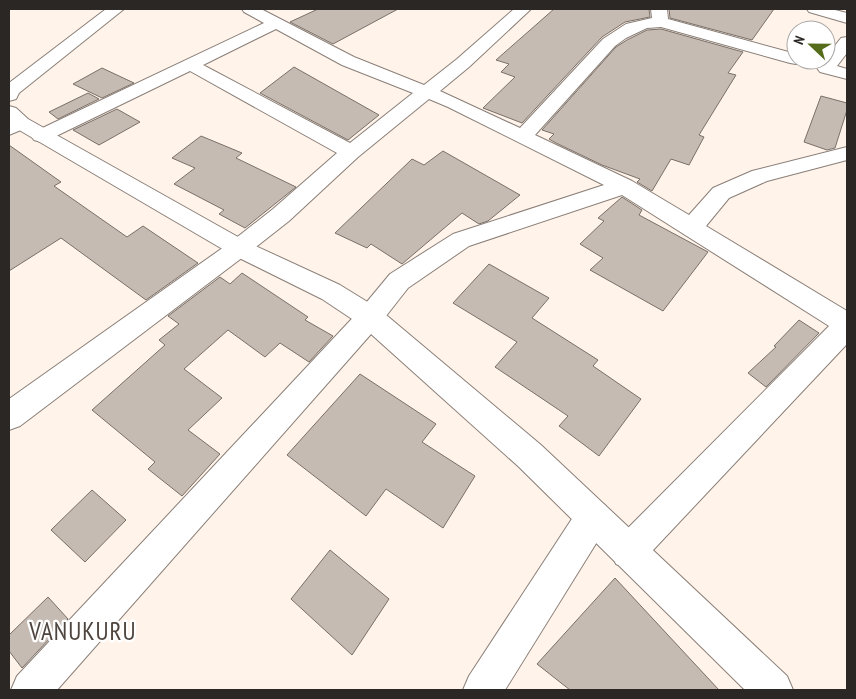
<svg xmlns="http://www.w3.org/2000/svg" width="856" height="699" viewBox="0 0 856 699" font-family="'PT Sans Narrow',sans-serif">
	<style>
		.building { fill: #c6bbb2; stroke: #797068 }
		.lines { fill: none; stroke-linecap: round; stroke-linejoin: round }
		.minor-casing { stroke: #8a7f78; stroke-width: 2 }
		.tertiary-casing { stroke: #8a7f78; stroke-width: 2 }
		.secondary-casing { stroke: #8a7f78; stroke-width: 2 }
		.minor { fill: #fff; fill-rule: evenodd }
		.tertiary { fill: #fff; fill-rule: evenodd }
		.secondary { fill: #fff; fill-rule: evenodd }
		.labels { text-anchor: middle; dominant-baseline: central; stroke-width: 4.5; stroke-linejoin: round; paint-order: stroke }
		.near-quarter-label { font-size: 25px; letter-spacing: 1px; fill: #4f453f; stroke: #fff }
	</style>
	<rect width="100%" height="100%" fill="#fff3ea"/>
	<g class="building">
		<polygon points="318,9 398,9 333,44 290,22"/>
		<polygon points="554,9 649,9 650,17 625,22 602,37 522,123 483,108 515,77 501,72 509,64 496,60"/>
		<polygon points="669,9 774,9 752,40 670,18"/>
		<polygon points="661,29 743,52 728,73 736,75 699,135 704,137 689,165 671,159 652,191 637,182 640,179 602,165 556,143 549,139 554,134 542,130 616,47 627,40 647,30"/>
		<polygon points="294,67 379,115 348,140 260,93"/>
		<polygon points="102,68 134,83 102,98 73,84"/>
		<polygon points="88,93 99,99 58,119 49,112"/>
		<polygon points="821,96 847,103 847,110 835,148 827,150 804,142"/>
		<polygon points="117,109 140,122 99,145 73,130"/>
		<polygon points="201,136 242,153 236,158 296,187 245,228 219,214 224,210 174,184 195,168 172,158"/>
		<polygon points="9,145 61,182 54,186 127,237 143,226 198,263 146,300 61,238 9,271"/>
		<polygon points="443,151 520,195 488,221 479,224 462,213 402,264 371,244 367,248 335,233 412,159 424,165"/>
		<polygon points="622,197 642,210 639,215 708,252 663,311 590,270 603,258 580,244 604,221 598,218"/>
		<polygon points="489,264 549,298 532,318 598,360 593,366 641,399 599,456 559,426 568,416 495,367 517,342 453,303"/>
		<polygon points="242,273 308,317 305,320 333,336 309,362 280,343 265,357 228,330 184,369 222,398 188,430 220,454 182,496 148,469 155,462 92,410 165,345 159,340 179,324 168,316 220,277 230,284"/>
		<polygon points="799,320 819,333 766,387 748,373 776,347 774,346"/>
		<polygon points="360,374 436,424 422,442 475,476 443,528 386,489 366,516 287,455"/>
		<polygon points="92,490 126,520 85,562 51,530"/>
		<polygon points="330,550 389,599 352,655 291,599"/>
		<polygon points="615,578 719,690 570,690 537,664"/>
		<polygon points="48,597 68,619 22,668 9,651 9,635"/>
	</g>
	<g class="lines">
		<g class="minor-casing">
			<g id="minor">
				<path d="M242 9H261L354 57 424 85 457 59 514 9H531L469 67 440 91 520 128 603 39 626 24 652 18 651 9H667L668 19 796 54V60H804L802 63 796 64 790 63 661 27 647 28 626 38 615 46 535 135 632 181 689 215 713 188 752 171 847 147V160L767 181 729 198 706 226 847 311V344L640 564 628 569 616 564 611 552 616 540 829 326 622 195 469 246 408 288 379 325 57 690H11L17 676 361 309 390 274 453 234 604 185 448 107 429 99 358 157 289 221 247 254 20 426 9 430V399L231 242 273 209 337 153 190 71 48 140 41 142 34 140 31 136 34 132 264 23 244 12ZM276 29 342 65 413 93 350 143 203 65Z"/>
				<polygon points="807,9 831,9 847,13 847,23 809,12"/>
				<polygon points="847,37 847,53 837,66 847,69 847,79 820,72 817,68 823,60 826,60 826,57 841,38"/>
				<polygon points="593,500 605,505 610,517 605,529 505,690 463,690 469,676 581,505"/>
			</g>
		</g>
		<g class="tertiary-casing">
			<polygon id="tertiary" points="21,117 28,119 31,123 28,127 9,135 9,121"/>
		</g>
		<g class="secondary-casing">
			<g id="secondary">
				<polygon points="106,9 124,9 19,93 16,99 9,101 9,83"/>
				<polygon points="9,106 16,108 28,119 247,242 340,285 379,309 541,445 787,676 793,690 745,690 519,467 361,325 322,299 231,254 14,127 9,122"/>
			</g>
		</g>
		<use href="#minor" class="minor"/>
		<use href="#tertiary" class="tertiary"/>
		<use href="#secondary" class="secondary"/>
	</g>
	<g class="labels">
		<g class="near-quarter-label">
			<text x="83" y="631">VANUKURU</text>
		</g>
	</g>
	<rect width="856" height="699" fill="none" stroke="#2b2724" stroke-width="20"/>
	<g transform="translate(811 45) rotate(292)"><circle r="24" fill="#ffffff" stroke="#aaa9a7"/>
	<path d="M0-4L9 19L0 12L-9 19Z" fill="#556c1b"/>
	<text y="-8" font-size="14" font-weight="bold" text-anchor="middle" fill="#2b2724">N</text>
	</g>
</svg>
